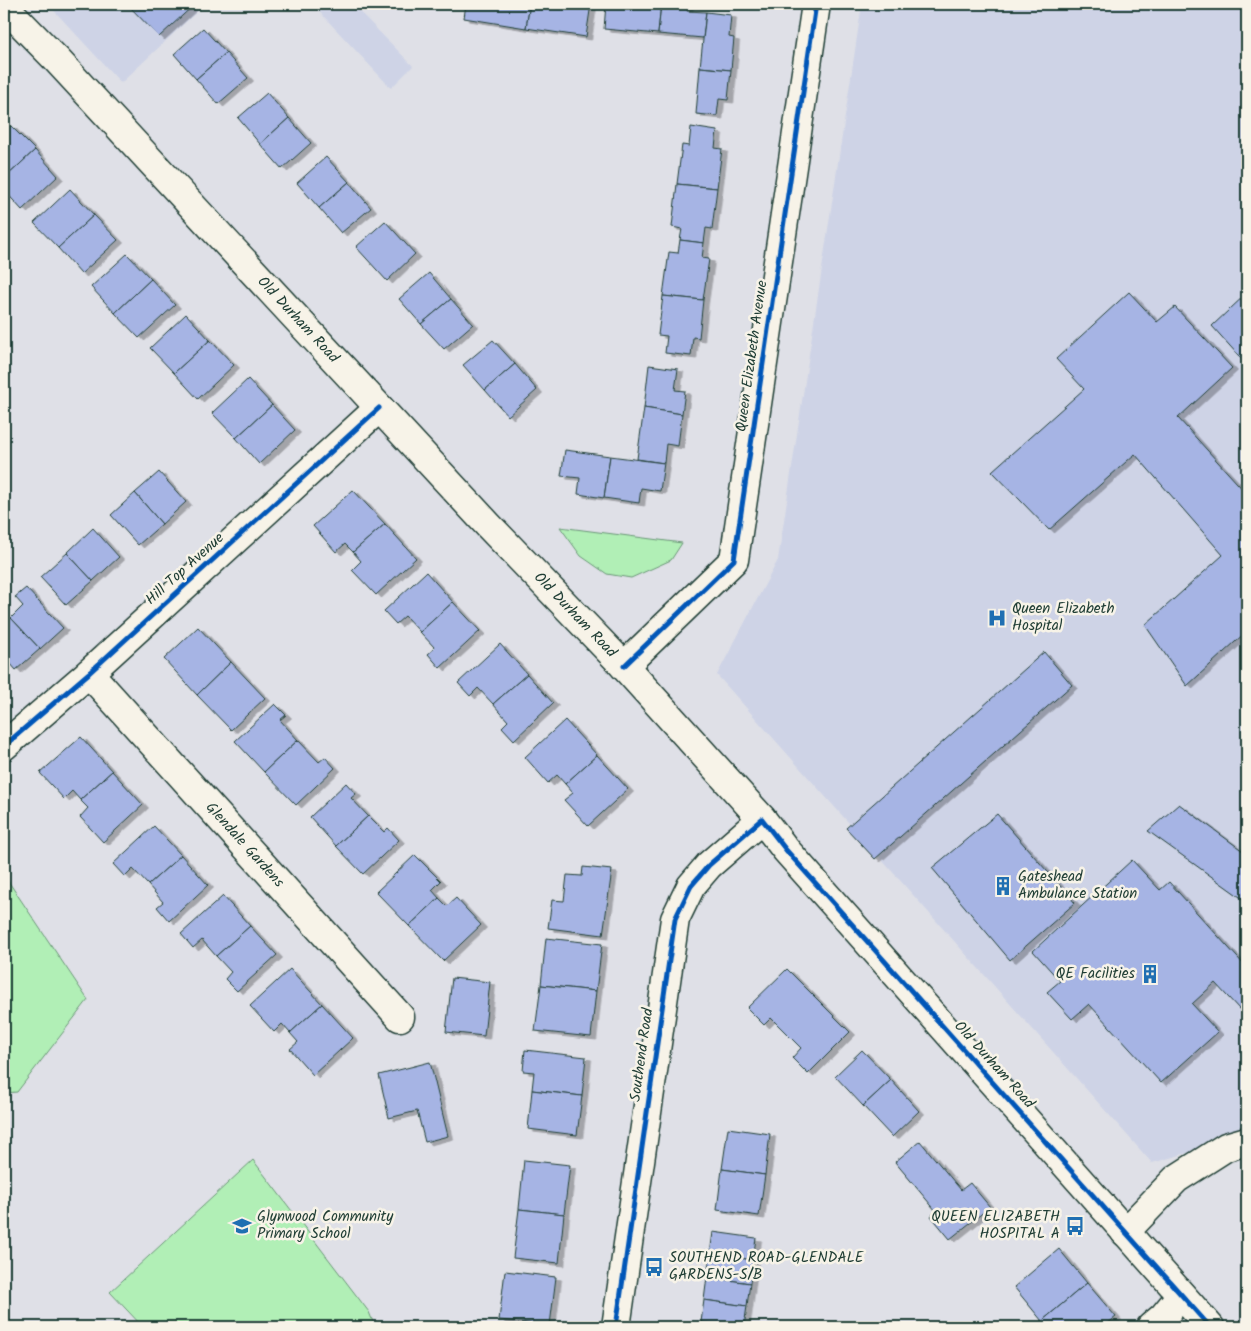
<svg xmlns="http://www.w3.org/2000/svg" width="1251" height="1331" viewBox="0 0 1251 1331" font-family="Kalam,sans-serif">
	<style>
		.built { fill: #ced3e6 }
		.green { fill: #b1efb6; stroke: #689675 }
		.building { fill: #a6b4e4; stroke: #1f3d34; filter: url(#shadow) }
		.lines { fill: none; stroke-linecap: round; stroke-linejoin: round }
		.minor-casing { stroke: #1f3d34; stroke-width: 31 }
		.major-casing { stroke: #1f3d34; stroke-width: 31 }
		.minor { stroke: #f7f3e8; stroke-width: 28 }
		.major { stroke: #f7f3e8; stroke-width: 28 }
		.cycleway-casing { stroke: #f7f3e8; stroke-width: 8 }
		.cycleway { stroke: #0057b8; stroke-width: 5 }
		.labels { text-anchor: middle; dominant-baseline: central; stroke-width: 5; stroke-linejoin: round; paint-order: stroke }
		.street-label { font-size: 15px; fill: #1f3d34; stroke: #f7f3e8 }
		.poi-label { font-size: 15px; fill: #1f3d34; stroke: #f7f3e8; text-anchor: start }
	</style>
	<defs>
		<filter id="shadow"><feDropShadow dx="5.5" dy="3" stdDeviation="0" flood-color="#0004"/></filter>
	</defs>
	<rect width="100%" height="100%" fill="#dfe0e7"/>
	<filter id="ink" filterUnits="userSpaceOnUse"><feTurbulence type="fractalNoise" baseFrequency=".02" numOctaves="2"/><feDisplacementMap in="SourceGraphic" scale="10" xChannelSelector="R" yChannelSelector="G"/><feConvolveMatrix kernelMatrix="1 2 1 2 8 2 1 2 1" color-interpolation-filters="sRGB"/></filter>
	<g filter="url(#ink)">
		<g class="built">
			<polygon points="48,4 205,4 121,83"/>
			<polygon points="312,4 352,4 413,66 391,88"/>
			<polygon points="862,4 1247,4 1247,1136 1152,1163 717,675 778,560"/>
		</g>
		<g class="green">
			<polygon points="560,527 682,543 671,560 631,578 607,574 581,556"/>
			<polygon points="4,875 88,1000 17,1092 4,1093"/>
			<polygon points="253,1160 369,1312 375,1327 143,1327 110,1292"/>
		</g>
		<g class="building">
			<polygon points="127,4 195,4 159,37"/>
			<polygon points="466,4 530,4 526,28 464,18"/>
			<polygon points="530,4 591,4 586,37 526,28"/>
			<polygon points="606,4 661,4 658,34 604,29"/>
			<polygon points="661,4 688,4 687,11 706,12 703,38 658,34"/>
			<polygon points="706,12 731,15 729,37 734,38 731,70 700,67"/>
			<polygon points="203,28 226,53 196,79 174,54"/>
			<polygon points="226,53 248,78 218,104 196,79"/>
			<polygon points="700,67 731,70 728,100 719,99 717,116 696,114"/>
			<polygon points="267,93 289,118 260,144 238,118"/>
			<polygon points="289,118 311,143 282,169 260,144"/>
			<polygon points="11,126 35,150 4,179 4,132"/>
			<polygon points="691,127 717,131 715,148 722,149 717,188 677,184 682,145 689,146"/>
			<polygon points="35,150 58,176 22,210 4,190 4,179"/>
			<polygon points="326,157 349,182 319,208 297,183"/>
			<polygon points="349,182 371,208 341,233 319,208"/>
			<polygon points="677,184 717,188 712,229 706,228 704,243 680,240 682,229 672,227"/>
			<polygon points="70,189 94,215 58,248 34,223"/>
			<polygon points="94,215 118,240 81,274 58,248"/>
			<polygon points="385,221 415,254 387,281 356,247"/>
			<polygon points="680,240 704,243 702,258 709,259 703,300 663,296 669,252 678,253"/>
			<polygon points="127,254 151,279 115,313 91,287"/>
			<polygon points="429,273 451,299 421,324 399,299"/>
			<polygon points="151,279 175,305 139,338 115,313"/>
			<polygon points="1129,292 1157,322 1175,307 1232,368 1178,418 1247,494 1247,631 1187,686 1145,625 1223,555 1135,454 1049,530 992,471 1084,389 1056,359"/>
			<polygon points="1247,293 1247,365 1212,326"/>
			<polygon points="663,296 703,300 699,338 693,337 691,356 665,353 667,336 658,335"/>
			<polygon points="451,299 473,324 444,349 421,324"/>
			<polygon points="186,314 210,340 174,373 150,348"/>
			<polygon points="210,340 234,365 198,399 174,373"/>
			<polygon points="493,340 515,364 485,390 463,365"/>
			<polygon points="515,364 537,390 508,416 485,390"/>
			<polygon points="649,365 678,369 675,390 685,391 682,414 644,408"/>
			<polygon points="248,379 272,405 236,438 212,413"/>
			<polygon points="272,405 295,430 259,464 236,438"/>
			<polygon points="644,408 682,414 678,446 666,444 664,463 637,459"/>
			<polygon points="565,450 610,456 604,498 578,494 580,478 561,476"/>
			<polygon points="610,456 664,463 660,491 641,488 639,503 604,498"/>
			<polygon points="159,472 186,502 162,524 135,493"/>
			<polygon points="353,490 385,524 353,552 345,544 336,552 313,526"/>
			<polygon points="135,493 162,524 138,545 111,515"/>
			<polygon points="385,524 416,558 376,595 352,570 361,561 353,552"/>
			<polygon points="93,528 119,557 93,581 67,553"/>
			<polygon points="67,553 93,581 66,605 40,577"/>
			<polygon points="426,572 453,602 420,632 405,616 396,624 384,611"/>
			<polygon points="26,588 63,628 40,649 11,618 23,606 15,597"/>
			<polygon points="453,602 480,631 440,668 428,654 435,648 420,632"/>
			<polygon points="11,618 40,649 16,670 4,656 4,624"/>
			<polygon points="198,627 231,662 197,695 164,659"/>
			<polygon points="500,644 527,674 493,704 478,688 470,696 458,683"/>
			<polygon points="1044,652 1072,685 875,859 846,828"/>
			<polygon points="231,662 265,698 231,730 197,695"/>
			<polygon points="527,674 553,703 514,740 502,727 508,721 493,704"/>
			<polygon points="275,704 286,715 280,720 298,740 264,772 235,741"/>
			<polygon points="565,720 597,755 565,784 557,775 548,783 525,757"/>
			<polygon points="81,737 112,771 80,800 72,791 64,799 40,773"/>
			<polygon points="298,740 319,762 325,757 335,768 296,805 264,772"/>
			<polygon points="597,755 628,789 588,826 564,800 573,793 565,784"/>
			<polygon points="112,771 143,805 103,842 80,817 88,808 80,800"/>
			<polygon points="346,783 356,794 351,798 368,816 336,846 310,817"/>
			<polygon points="1179,804 1247,854 1247,902 1148,831"/>
			<polygon points="997,814 1075,903 1010,960 932,868"/>
			<polygon points="368,816 384,832 388,828 399,840 363,874 336,846"/>
			<polygon points="154,826 181,855 148,885 133,869 125,877 113,864"/>
			<polygon points="181,855 208,885 169,921 157,907 163,902 148,885"/>
			<polygon points="415,855 441,881 432,890 439,898 409,926 376,892"/>
			<polygon points="1132,860 1160,890 1169,882 1247,968 1247,1003 1240,1010 1215,983 1192,1004 1218,1032 1161,1083 1089,1004 1072,1019 1047,992 1060,981 1033,951"/>
			<polygon points="583,867 612,870 603,935 548,928 552,900 564,901 567,875 582,876"/>
			<polygon points="223,896 250,926 216,956 202,940 193,948 181,934"/>
			<polygon points="439,898 447,906 456,898 481,925 443,961 409,926"/>
			<polygon points="250,926 277,955 237,991 225,979 231,972 216,956"/>
			<polygon points="546,938 602,944 596,991 541,985"/>
			<polygon points="290,969 322,1004 290,1033 282,1024 274,1032 250,1006"/>
			<polygon points="787,969 850,1032 808,1074 792,1058 801,1048 771,1018 764,1025 747,1008"/>
			<polygon points="452,978 490,982 484,1036 446,1032"/>
			<polygon points="541,985 596,991 591,1037 535,1031"/>
			<polygon points="322,1004 353,1038 313,1075 290,1049 298,1042 290,1033"/>
			<polygon points="525,1050 586,1057 582,1096 532,1090 534,1072 523,1071"/>
			<polygon points="862,1050 891,1080 863,1106 835,1076"/>
			<polygon points="430,1062 448,1136 425,1142 417,1111 389,1118 379,1075"/>
			<polygon points="891,1080 919,1111 892,1137 863,1106"/>
			<polygon points="532,1090 582,1096 577,1135 528,1129"/>
			<polygon points="728,1128 770,1134 765,1175 722,1169"/>
			<polygon points="920,1141 961,1190 970,1183 990,1207 950,1239 931,1216 936,1211 895,1162"/>
			<polygon points="524,1160 570,1165 564,1214 519,1209"/>
			<polygon points="722,1169 765,1175 759,1216 717,1210"/>
			<polygon points="519,1209 564,1214 559,1263 513,1258"/>
			<polygon points="713,1232 756,1238 753,1260 710,1254"/>
			<polygon points="1059,1249 1087,1283 1042,1321 1014,1287"/>
			<polygon points="710,1254 753,1260 750,1283 707,1277"/>
			<polygon points="505,1271 556,1277 550,1325 499,1320"/>
			<polygon points="707,1277 750,1283 747,1306 704,1300"/>
			<polygon points="1087,1283 1116,1317 1103,1327 1048,1327 1042,1321"/>
			<polygon points="704,1300 747,1306 744,1327 701,1322"/>
		</g>
		<g class="lines">
			<g class="minor-casing">
				<g id="minor">
					<polyline points="624,666 734,560 816,4"/>
					<path id="s1" d="M89 673 400 1017"/>
					<polyline points="4,746 89,673 379,408"/>
					<polyline points="1125,1232 1176,1179 1226,1147 1247,1141"/>
					<polyline points="616,1327 675,919 691,886 709,865 762,819"/>
					<polyline points="1151,1327 1163,1317 1181,1295"/>
				</g>
			</g>
			<g class="major-casing">
				<g id="major">
					<path id="s2" d="M4 6 56 59 489 526 624 666 762 819 786 850 1210 1327"/>
				</g>
			</g>
			<use href="#minor" class="minor"/>
			<use href="#major" class="major"/>
			<g class="cycleway-casing">
				<g id="cycleway">
					<polyline points="624,666 734,560 816,4"/>
					<polyline points="4,746 89,673 379,408"/>
					<polyline points="616,1327 675,919 691,886 709,865 762,819 786,850 1210,1327"/>
				</g>
			</g>
			<use href="#cycleway" class="cycleway"/>
		</g>
	</g>
	<defs>
		<g id="hospital-bare" transform="scale(1.5)"><path d="M-5-5h3v3.5h4V-5h3V5h-3V1.5h-4V5h-3Z" fill="#1f6fb2" stroke="#f7f3e8" stroke-width="2.5" paint-order="stroke"/></g>
		<g id="building-bare" transform="scale(1.5)"><path d="M-4-6H4V6H1V3H-1V6H-4ZM-2.5-4.3h1.7v1.8h-1.7ZM.8-4.3h1.7v1.8H.8ZM-2.5-1h1.7V.8h-1.7ZM.8-1h1.7V.8H.8Z" fill="#1f6fb2" stroke="#f7f3e8" stroke-width="2.5" paint-order="stroke"/></g>
		<g id="school-bare" transform="scale(1.5)"><path d="M0-5L7-2L0 1L-7-2ZM-4 1L0 2.5L4 1V4Q0 6-4 4Z" fill="#1f6fb2" stroke="#f7f3e8" stroke-width="2.5" paint-order="stroke"/></g>
		<g id="bus-bare" transform="scale(1.5)"><path d="M-5-6H5V4H4V6H2V4H-2V6H-4V4H-5ZM-3.5-4V0h7V-4ZM-3.5 1.2v1.5H-2V1.2ZM2 1.2v1.5H3.5V1.2Z" fill="#1f6fb2" stroke="#f7f3e8" stroke-width="2.5" paint-order="stroke"/></g>
	</defs>
	<g fill-rule="evenodd">
		<use href="#hospital-bare" x="997" y="618"/>
		<use href="#building-bare" x="1003" y="886"/>
		<use href="#building-bare" x="1150" y="974"/>
		<use href="#school-bare" x="242" y="1226"/>
		<use href="#bus-bare" x="1075" y="1226"/>
		<use href="#bus-bare" x="654" y="1267"/>
	</g>
	<g class="labels">
		<g class="street-label">
			<text stroke="none"><textPath href="#s2" startOffset="430">Old Durham Road</textPath></text>
			<text transform="translate(752 356) rotate(-82)">Queen Elizabeth Avenue</text>
			<text transform="translate(185 569) rotate(-42)">Hill Top Avenue</text>
			<text stroke="none"><textPath href="#s2" startOffset="835">Old Durham Road</textPath></text>
			<text stroke="none"><textPath href="#s1" startOffset="232">Glendale Gardens</textPath></text>
			<text transform="translate(642 1055) rotate(-82)">Southend Road</text>
			<text transform="translate(994 1065) rotate(48)">Old Durham Road</text>
		</g>
		<g class="poi-label">
			<text x="1012" y="609">Queen Elizabeth<tspan x="1012" dy="17">Hospital</tspan></text>
			<text x="1018" y="877">Gateshead<tspan x="1018" dy="17">Ambulance Station</tspan></text>
			<text x="1135" y="974" text-anchor="end">QE Facilities</text>
			<text x="257" y="1217">Glynwood Community<tspan x="257" dy="17">Primary School</tspan></text>
			<text x="1060" y="1217" text-anchor="end">QUEEN ELIZABETH<tspan x="1060" dy="17">HOSPITAL A</tspan></text>
			<text x="669" y="1258">SOUTHEND ROAD-GLENDALE<tspan x="669" dy="17">GARDENS-S/B</tspan></text>
		</g>
	</g>
	<rect width="1251" height="1331" fill="none" stroke="#f7f3e8" stroke-width="20"/>
	<rect x="10" y="10" width="1231" height="1311" fill="none" stroke="#1f3d34" stroke-width="2" filter="url(#ink)"/>
</svg>
